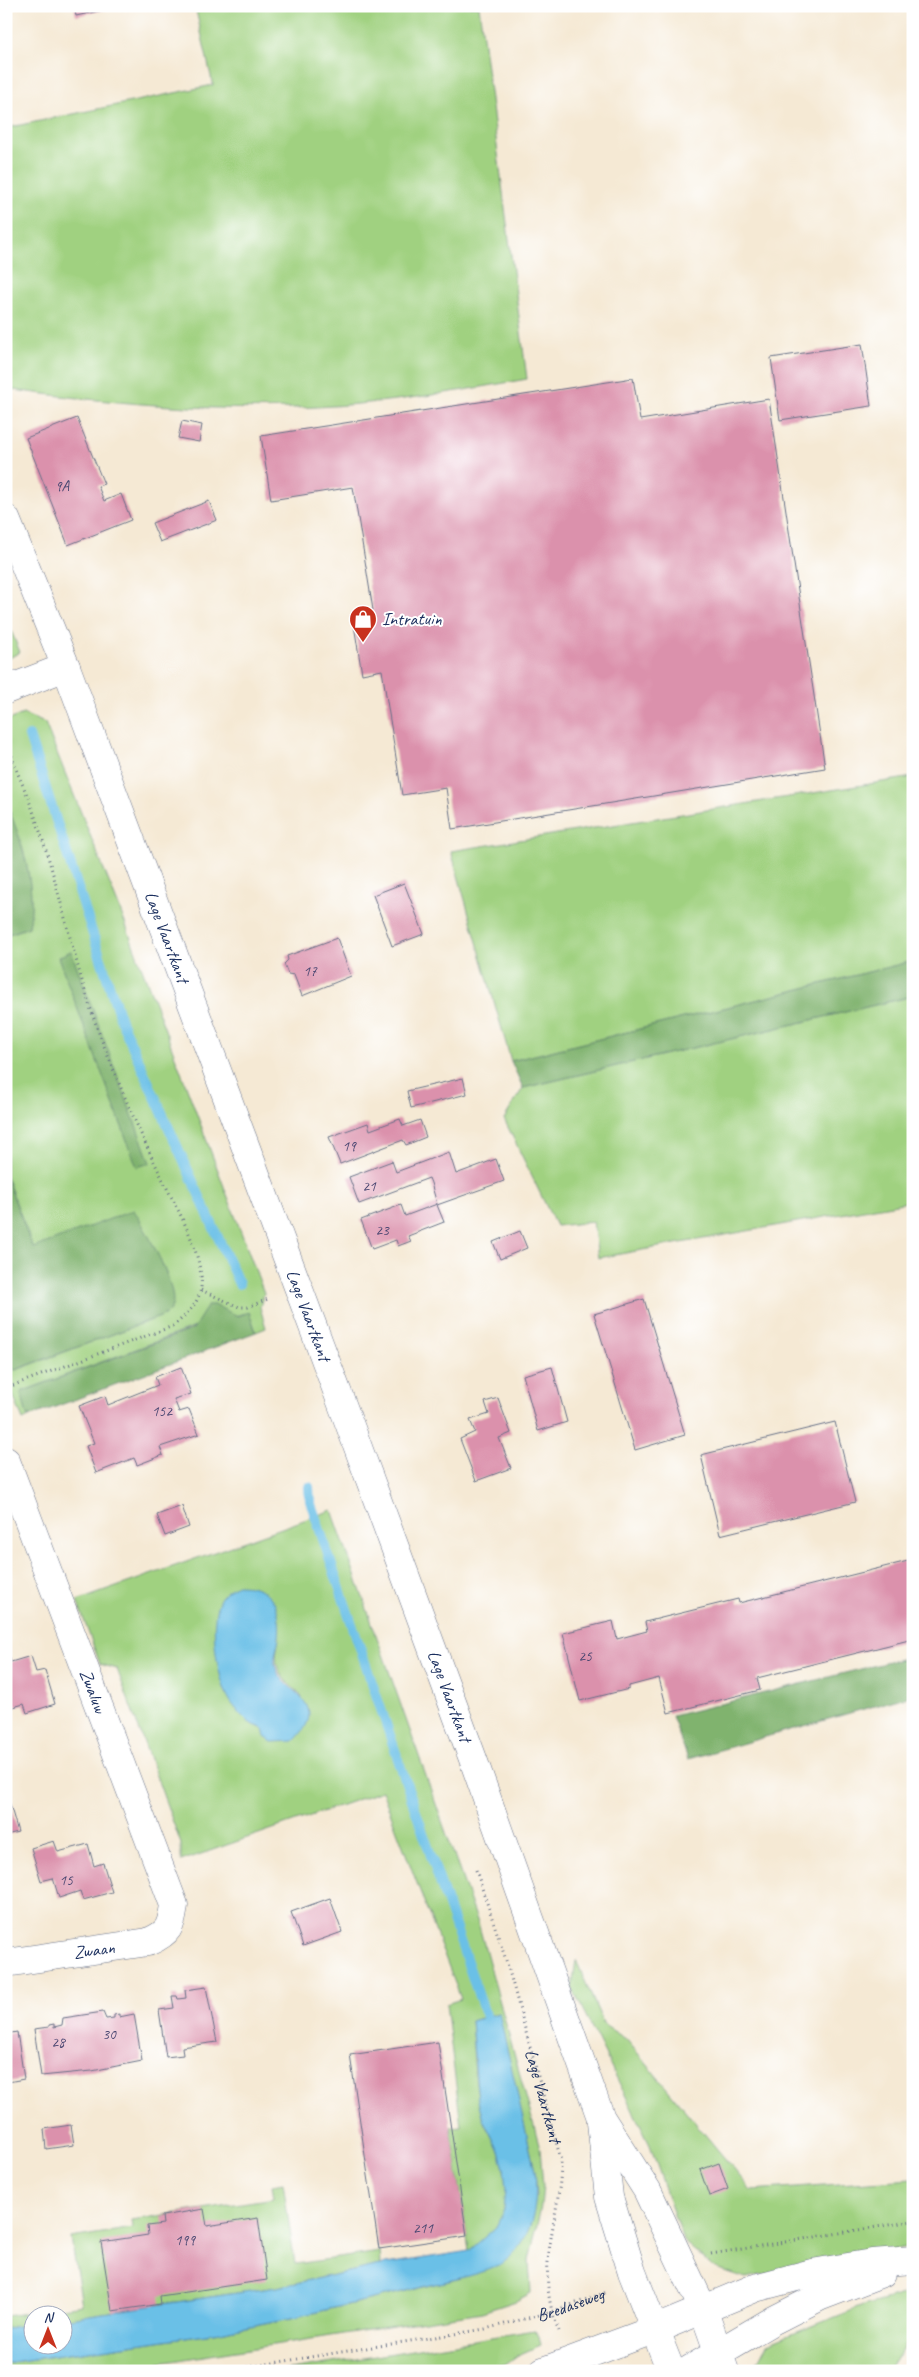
<svg xmlns="http://www.w3.org/2000/svg" width="919" height="2377" viewBox="0 0 919 2377" font-family="Caveat,sans-serif">
	<style>
		.green { fill: #a0d180; stroke: #5e806f; fill-rule: evenodd }
		.forest { fill: #80b36e; stroke: #4e7166 }
		.water { fill: #6ac0e7; stroke: #4278a2 }
		.lines { fill: none; stroke-linecap: round; stroke-linejoin: round }
		.stream { stroke: #6ac0e7; stroke-width: 10 }
		.building { fill: #db91ac }
		.minor-casing { stroke: #677087; stroke-width: 29 }
		.path { stroke: #677087; stroke-width: 3; stroke-dasharray: 1 4; stroke-linecap: butt }
		.minor { stroke: #fff; stroke-width: 28 }
		.labels { text-anchor: middle; dominant-baseline: central; stroke-width: 4; stroke-linejoin: round; paint-order: stroke }
		.number-label { font-size: 15px; fill: #4b4872 }
		.poi-label { font-size: 18px; fill: #1b2f5e; stroke: #fff; text-anchor: start }
		.street-label { font-size: 18px; fill: #1b2f5e; stroke: #fff }
	</style>
	<rect width="100%" height="100%" fill="#fff"/>
	<filter id="ink" filterUnits="userSpaceOnUse"><feTurbulence type="fractalNoise" baseFrequency=".02" numOctaves="2"/><feDisplacementMap in="SourceGraphic" scale="10" xChannelSelector="R" yChannelSelector="G"/><feConvolveMatrix kernelMatrix="1 2 1 2 8 2 1 2 1" color-interpolation-filters="sRGB"/></filter>
	<filter id="wash" filterUnits="userSpaceOnUse"><feTurbulence type="fractalNoise" baseFrequency=".0096" numOctaves="4" result="noise"/><feDisplacementMap in="SourceGraphic" scale="20" xChannelSelector="R" yChannelSelector="G"/><feGaussianBlur stdDeviation="1.12" result="paint"/><feColorMatrix in="noise" values="0 0 0 0 0 0 0 0 0 0 0 0 0 0 0 0 0 1.4 0 .05"/><feComposite in="paint" operator="in"/></filter>
	<g filter="url(#wash)">
		<rect width="100%" height="100%" fill="#f5e9d4"/>
		<g class="green">
			<path d="M195 6H479L527 379C471 389 415 399 358 404 241 415 122 405 6 389V128L213 85Z"/>
			<polygon points="6,619 20,652 6,660"/>
			<polygon points="23,714 45,723 119,907 264,1293 260,1307 266,1328 256,1332 249,1312 195,1327 21,1392 28,1416 31,1416 23,1420 6,1378 6,1358 10,1367 16,1370 162,1316 33,1248 6,1176 6,935 29,927 25,858 6,803 6,721"/>
			<polygon points="913,777 913,961 511,1061 451,851"/>
			<polygon points="913,996 913,1201 598,1258 593,1222 556,1226 504,1119 523,1088"/>
			<path d="M332 1510 479 1926 540 2148 543 2186 541 2207 529 2261 531 2293 516 2301 482 2312 109 2371H6V2363L220 2332 296 2317 461 2278 537 2196 535 2171 498 2013 471 2021C474 2053 474 2086 482 2116 485 2127 493 2137 497 2147 507 2169 512 2208 495 2228 487 2236 478 2244 469 2251L451 2127 461 2126 446 2004 461 1999 382 1791 181 1861V1844L117 1669 100 1664 77 1601ZM215 1622 279 1639C271 1671 281 1676 302 1697L263 1729 251 1723 221 1677Z"/>
			<polygon points="576,1960 604,2025 626,2039 751,2190 913,2179 913,2247 745,2278 715,2268 683,2241 650,2145 572,1988"/>
			<polygon points="283,2183 295,2264 380,2252 381,2265 277,2287 63,2319 62,2314 32,2314 32,2324 6,2328 6,2316 82,2305 71,2238 133,2228 132,2220 274,2198 272,2185"/>
			<polygon points="913,2292 913,2332 888,2371 753,2371 767,2344 863,2306"/>
			<polygon points="535,2330 539,2336 541,2345 518,2355 504,2365 414,2371 284,2371"/>
		</g>
		<g class="forest">
			<path d="M6 803C22 839 37 888 29 927L6 935Z"/>
			<polygon points="71,951 150,1163 137,1167 58,957"/>
			<polygon points="913,961 913,996 523,1088 511,1061"/>
			<path d="M6 1177 33 1248 134 1210C144 1227 179 1288 172 1306 169 1314 161 1317 154 1319L15 1370 10 1367 6 1358Z"/>
			<polygon points="208,1305 214,1305 238,1316 249,1312 256,1332 31,1416 27,1416 21,1392 193,1329"/>
			<polygon points="913,1656 913,1695 688,1759 672,1716"/>
		</g>
		<g class="water">
			<path d="M238 1585C271 1585 282 1606 279 1637 278 1646 274 1654 275 1664 279 1693 335 1700 294 1741L272 1742 265 1737 263 1729C259 1726 256 1726 252 1724 245 1721 238 1711 233 1705 217 1685 208 1622 220 1599 224 1592 231 1588 238 1585Z"/>
			<path d="M499 2013 535 2171C538 2203 534 2233 510 2257 498 2269 477 2273 461 2278L296 2317 220 2332 6 2363V2328L32 2324V2344H62L63 2319 277 2287 381 2265 469 2251 496 2227 504 2210 506 2190 504 2168 498 2149 483 2119 478 2100 471 2021Z"/>
		</g>
		<g class="lines">
			<g class="stream">
				<polyline points="29,736 121,1021 239,1284"/>
				<polyline points="309,1487 310,1501 486,2017"/>
			</g>
		</g>
		<g id="blocks">
			<g class="building">
				<polygon points="74,6 117,6 117,7 76,16"/>
				<polygon points="862,344 871,406 780,420 771,358"/>
				<polygon points="633,378 640,420 769,399 825,768 452,829 446,788 402,795 382,670 362,674 352,613 373,610 353,487 271,500 261,436"/>
				<polygon points="77,418 104,484 98,486 104,501 121,494 131,520 68,545 26,438"/>
				<polygon points="182,421 202,425 199,442 178,438"/>
				<polygon points="209,501 217,520 160,542 152,523"/>
				<polygon points="404,883 424,934 392,946 373,895"/>
				<polygon points="337,938 351,976 302,996 294,975 288,974 284,964 288,960 287,956"/>
				<polygon points="463,1078 467,1094 411,1108 407,1091"/>
				<polygon points="400,1119 403,1126 420,1120 426,1137 406,1145 403,1140 340,1164 329,1137 368,1123 370,1130"/>
				<polygon points="449,1152 456,1174 496,1159 504,1181 437,1205 444,1222 408,1236 411,1241 398,1246 396,1240 372,1249 361,1220 401,1205 405,1216 437,1204 431,1183 429,1178 359,1204 349,1177 392,1161 396,1172"/>
				<polygon points="520,1231 527,1248 500,1259 493,1242"/>
				<polygon points="644,1299 685,1435 635,1450 594,1314"/>
				<polygon points="181,1367 191,1394 174,1399 179,1412 189,1409 199,1434 160,1447 163,1455 137,1465 134,1458 96,1473 86,1446 94,1443 79,1406 105,1396 108,1405 158,1385 155,1377"/>
				<polygon points="552,1367 567,1422 538,1431 523,1375"/>
				<polygon points="498,1398 511,1433 499,1438 511,1468 476,1481 460,1439 475,1432 470,1420 489,1414 485,1402"/>
				<polygon points="835,1422 855,1502 720,1535 701,1455"/>
				<polygon points="182,1506 189,1527 165,1536 157,1515"/>
				<polygon points="912,1560 913,1639 757,1678 760,1690 668,1713 659,1678 629,1686 629,1689 580,1701 563,1633 613,1621 617,1639 647,1631 645,1622 738,1599 739,1603"/>
				<polygon points="6,1647 11,1662 31,1656 36,1672 45,1670 55,1704 27,1713 24,1704 6,1709"/>
				<polygon points="7,1794 18,1832 6,1835 6,1795"/>
				<polygon points="54,1841 58,1852 88,1844 94,1866 103,1863 112,1892 83,1900 80,1891 59,1898 53,1878 41,1881 31,1848"/>
				<polygon points="330,1898 342,1932 303,1946 291,1912"/>
				<polygon points="206,1987 217,2042 182,2047 183,2055 166,2057 159,2010 174,2008 172,1996 177,1996 178,1999 186,1998 185,1990"/>
				<polygon points="103,2012 106,2019 114,2018 114,2015 119,2014 119,2017 134,2014 142,2061 92,2071 41,2076 34,2029 49,2027 49,2025 54,2024 54,2027 62,2025 63,2018"/>
				<polygon points="17,2032 24,2079 8,2082 9,2084 6,2084 6,2034"/>
				<polygon points="438,2042 467,2236 379,2249 350,2055"/>
				<polygon points="71,2125 74,2145 46,2149 44,2129"/>
				<polygon points="719,2163 728,2189 709,2196 700,2170"/>
				<polygon points="204,2209 207,2226 258,2218 267,2280 160,2296 161,2304 112,2311 101,2242 148,2235 147,2226 163,2224 162,2216"/>
			</g>
		</g>
	</g>
	<g filter="url(#ink)">
		<use href="#blocks" fill-opacity="0" stroke="#677087" stroke-width="1"/>
		<g class="lines">
			<g class="minor-casing">
				<g id="minor">
					<path id="s3" d="M6 519 66 667 349 1423 473 1759 601 2118 647 2190 703 2309 725 2371"/>
					<polyline points="6,690 66,667"/>
					<path id="s4" d="M6 1461 174 1905C171 1927 169 1933 148 1942L6 1963"/>
					<polyline points="601,2122 609,2197 632,2272 671,2371"/>
					<polyline points="543,2371 656,2329 755,2288 812,2273 872,2263 913,2260"/>
					<polyline points="687,2371 774,2320 819,2297 882,2273"/>
				</g>
			</g>
			<g class="path">
				<path d="M6 742C12 753 14 764 18 774 55 856 68 948 99 1033 117 1080 137 1127 159 1172 175 1206 196 1238 201 1276 204 1299 189 1313 173 1326L6 1388"/>
				<polyline points="201,1290 239,1307 248,1307 268,1299"/>
				<path id="s1" d="M476 1870 507 1963 561 2160C561 2222 532 2268 559 2331"/>
				<polyline points="711,2254 913,2221"/>
				<path id="s2" d="M223 2371 485 2329 551 2312 607 2292"/>
			</g>
			<use href="#minor" class="minor"/>
		</g>
	</g>
	<defs>
		<g id="shop-pin" transform="scale(1.4375)"><path d="M0 17L-7.5 6A9.5 9.5 0 1 1 7.5 6Z" fill="#c8321e" stroke="#fff"/><path d="M-5-2.5h2.3a2.7 3.5 0 0 1 5.4 0H5L5.5 6h-11ZM-1.5-2.5h3a1.5 2.3 0 0 0-3 0Z" fill="#fff"/></g>
	</defs>
	<g fill-rule="evenodd">
		<use href="#shop-pin" x="363" y="619"/>
	</g>
	<g class="labels">
		<g class="number-label">
			<text x="62" y="486">9A</text>
			<text x="310" y="971">17</text>
			<text x="349" y="1146">19</text>
			<text x="369" y="1186">21</text>
			<text x="382" y="1230">23</text>
			<text x="162" y="1411">152</text>
			<text x="585" y="1656">25</text>
			<text x="66" y="1880">15</text>
			<text x="109" y="2034">30</text>
			<text x="58" y="2042">28</text>
			<text x="423" y="2228">211</text>
			<text x="185" y="2240">199</text>
		</g>
		<g class="poi-label">
			<text x="382" y="619">Intratuin</text>
		</g>
		<g class="street-label">
			<text stroke="none"><textPath href="#s3" startOffset="448">Lage Vaartkant</textPath></text>
			<text stroke="none"><textPath href="#s3" startOffset="852">Lage Vaartkant</textPath></text>
			<text stroke="none"><textPath href="#s4" startOffset="246">Zwaluw</textPath></text>
			<text stroke="none"><textPath href="#s3" startOffset="1258">Lage Vaartkant</textPath></text>
			<text transform="translate(94 1950) rotate(-8)">Zwaan</text>
			<text stroke="none"><textPath href="#s1" startOffset="236">Lage Vaartkant</textPath></text>
			<text stroke="none"><textPath href="#s2" startOffset="354">Bredaseweg</textPath></text>
		</g>
	</g>
	<rect width="919" height="2377" fill="none" stroke="#fff" stroke-width="25"/>
	<g transform="translate(48 2330)"><circle r="24" fill="#ffffff" stroke="#a4acbf"/>
	<path d="M0-4L9 19L0 12L-9 19Z" fill="#c8321e"/>
	<text y="-8" font-size="14" font-weight="bold" text-anchor="middle" fill="#1b2f5e">N</text>
	</g>
</svg>
